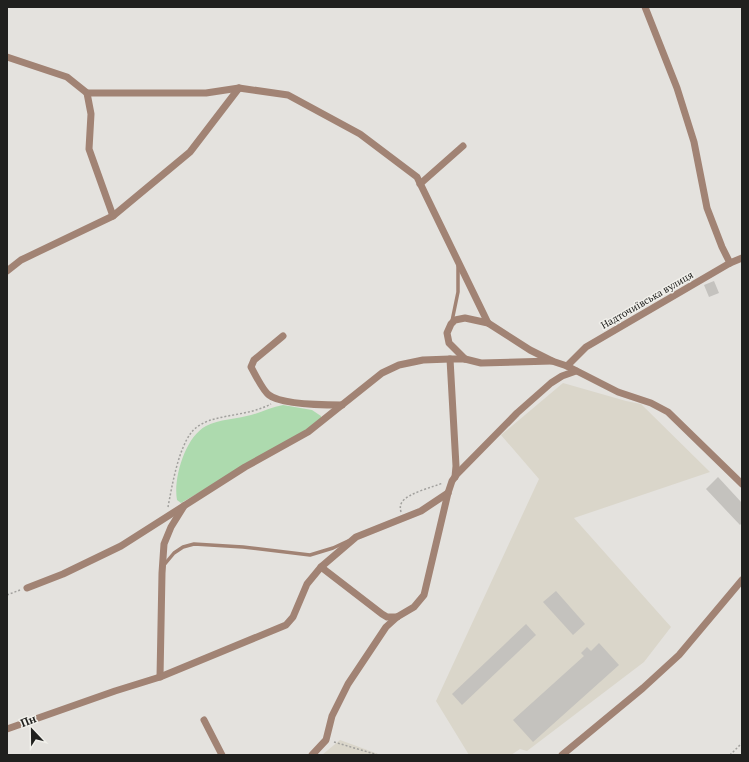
<svg xmlns="http://www.w3.org/2000/svg" width="749" height="762" viewBox="0 0 749 762" font-family="'PT Serif',serif">
	<style>
		.built { fill: #dad6ca }
		.green { fill: #addaae }
		.building { fill: #c4c2be }
		.lines { fill: none; stroke-linecap: round; stroke-linejoin: round }
		.path { stroke: #a1a09d; stroke-width: 1.5; stroke-dasharray: 2 2; stroke-linecap: butt }
		.service { stroke: #a18374; stroke-width: 3.5 }
		.minor { stroke: #a18374; stroke-width: 7 }
		.labels { text-anchor: middle; dominant-baseline: central; stroke-width: 3; stroke-linejoin: round; paint-order: stroke }
		.street-label { font-size: 10px; fill: #20201e; stroke: #f1f0eb }
	</style>
	<rect width="100%" height="100%" fill="#e4e2de"/>
	<g class="built">
		<polygon points="563,383 626,401 641,404 710,472 574,518 671,627 644,662 527,751 520,749 511,755 469,755 436,701 539,479 501,435"/>
		<polygon points="340,740 381,755 322,755"/>
	</g>
	<path class="green" d="M283 405 312 410 321 416V422L181 503 177 500C173 479 185 437 206 426 219 419 237 419 251 415 262 412 272 407 283 405Z"/>
	<g class="building">
		<polygon points="714,281 719,293 709,297 704,285"/>
		<polygon points="718,477 742,503 742,523 740,525 706,489"/>
		<polygon points="556,591 585,624 573,635 543,602"/>
		<polygon points="526,624 536,635 462,705 452,694"/>
		<polygon points="599,643 619,665 533,742 513,720 584,656 581,653 587,647 591,651"/>
	</g>
	<g class="lines">
		<g class="path">
			<path d="M168 507C172 486 178 450 191 433 195 427 204 422 211 420 231 414 252 414 271 404"/>
			<path d="M401 512C400 508 400 505 402 502 408 493 433 487 443 483"/>
			<polyline points="7,595 20,590"/>
			<polyline points="334,742 378,755"/>
			<polyline points="730,755 742,743"/>
		</g>
		<g class="service">
			<polyline points="452,321 458,292 458,266"/>
			<polyline points="164,565 174,553 183,547 194,544 243,547 310,555 333,548 348,541"/>
		</g>
		<g class="minor">
			<polyline points="645,7 677,88 694,142 707,208 722,247 730,263"/>
			<polyline points="7,57 67,77 87,93 206,93 239,88 288,95 360,134 417,177 488,323"/>
			<polyline points="87,93 91,114 89,149 113,216"/>
			<polyline points="420,184 463,146"/>
			<polyline points="7,271 21,260 113,216 190,152 239,88"/>
			<path d="M283 336 254 360 251 367C255 374 263 391 269 395 281 405 326 405 342 405"/>
			<polyline points="450,359 456,466 455,477"/>
			<polyline points="465,359 449,343 447,333 451,324 455,320 465,318 488,323 530,350 552,361 567,366 618,392 651,403 668,412 742,484"/>
			<polyline points="567,366 586,347 730,263 742,258"/>
			<polyline points="321,567 382,614 387,617 397,617"/>
			<polyline points="27,588 63,574 121,546 245,467 308,432 382,373 399,365 423,360 450,359 465,359 481,363 552,361"/>
			<polyline points="160,677 162,573 164,544 171,527 184,506"/>
			<polyline points="204,720 222,755"/>
			<polyline points="7,729 115,691 160,677 286,625 293,617 307,584 321,567 356,537 421,511 448,493"/>
			<polyline points="312,755 326,740 332,716 348,684 386,627 397,617 414,607 424,595 448,493 452,481 457,474 517,413 551,383 562,376 576,371"/>
			<polyline points="562,755 643,688 679,655 742,580"/>
		</g>
	</g>
	<g class="labels">
		<g class="street-label">
			<text transform="translate(647 300) rotate(-30)">Надточиївська вулиця</text>
		</g>
	</g>
	<rect width="749" height="762" fill="none" stroke="#20201e" stroke-width="16"/>
	<g transform="translate(32 730) rotate(338)" stroke="#f1f0eb" stroke-width="3" paint-order="stroke">
	<path d="M0-3L7 15L0 10L-7 15Z" fill="#20201e"/>
	<text y="-6" font-size="11" font-weight="bold" text-anchor="middle" fill="#20201e">Пн</text>
	</g>
</svg>
